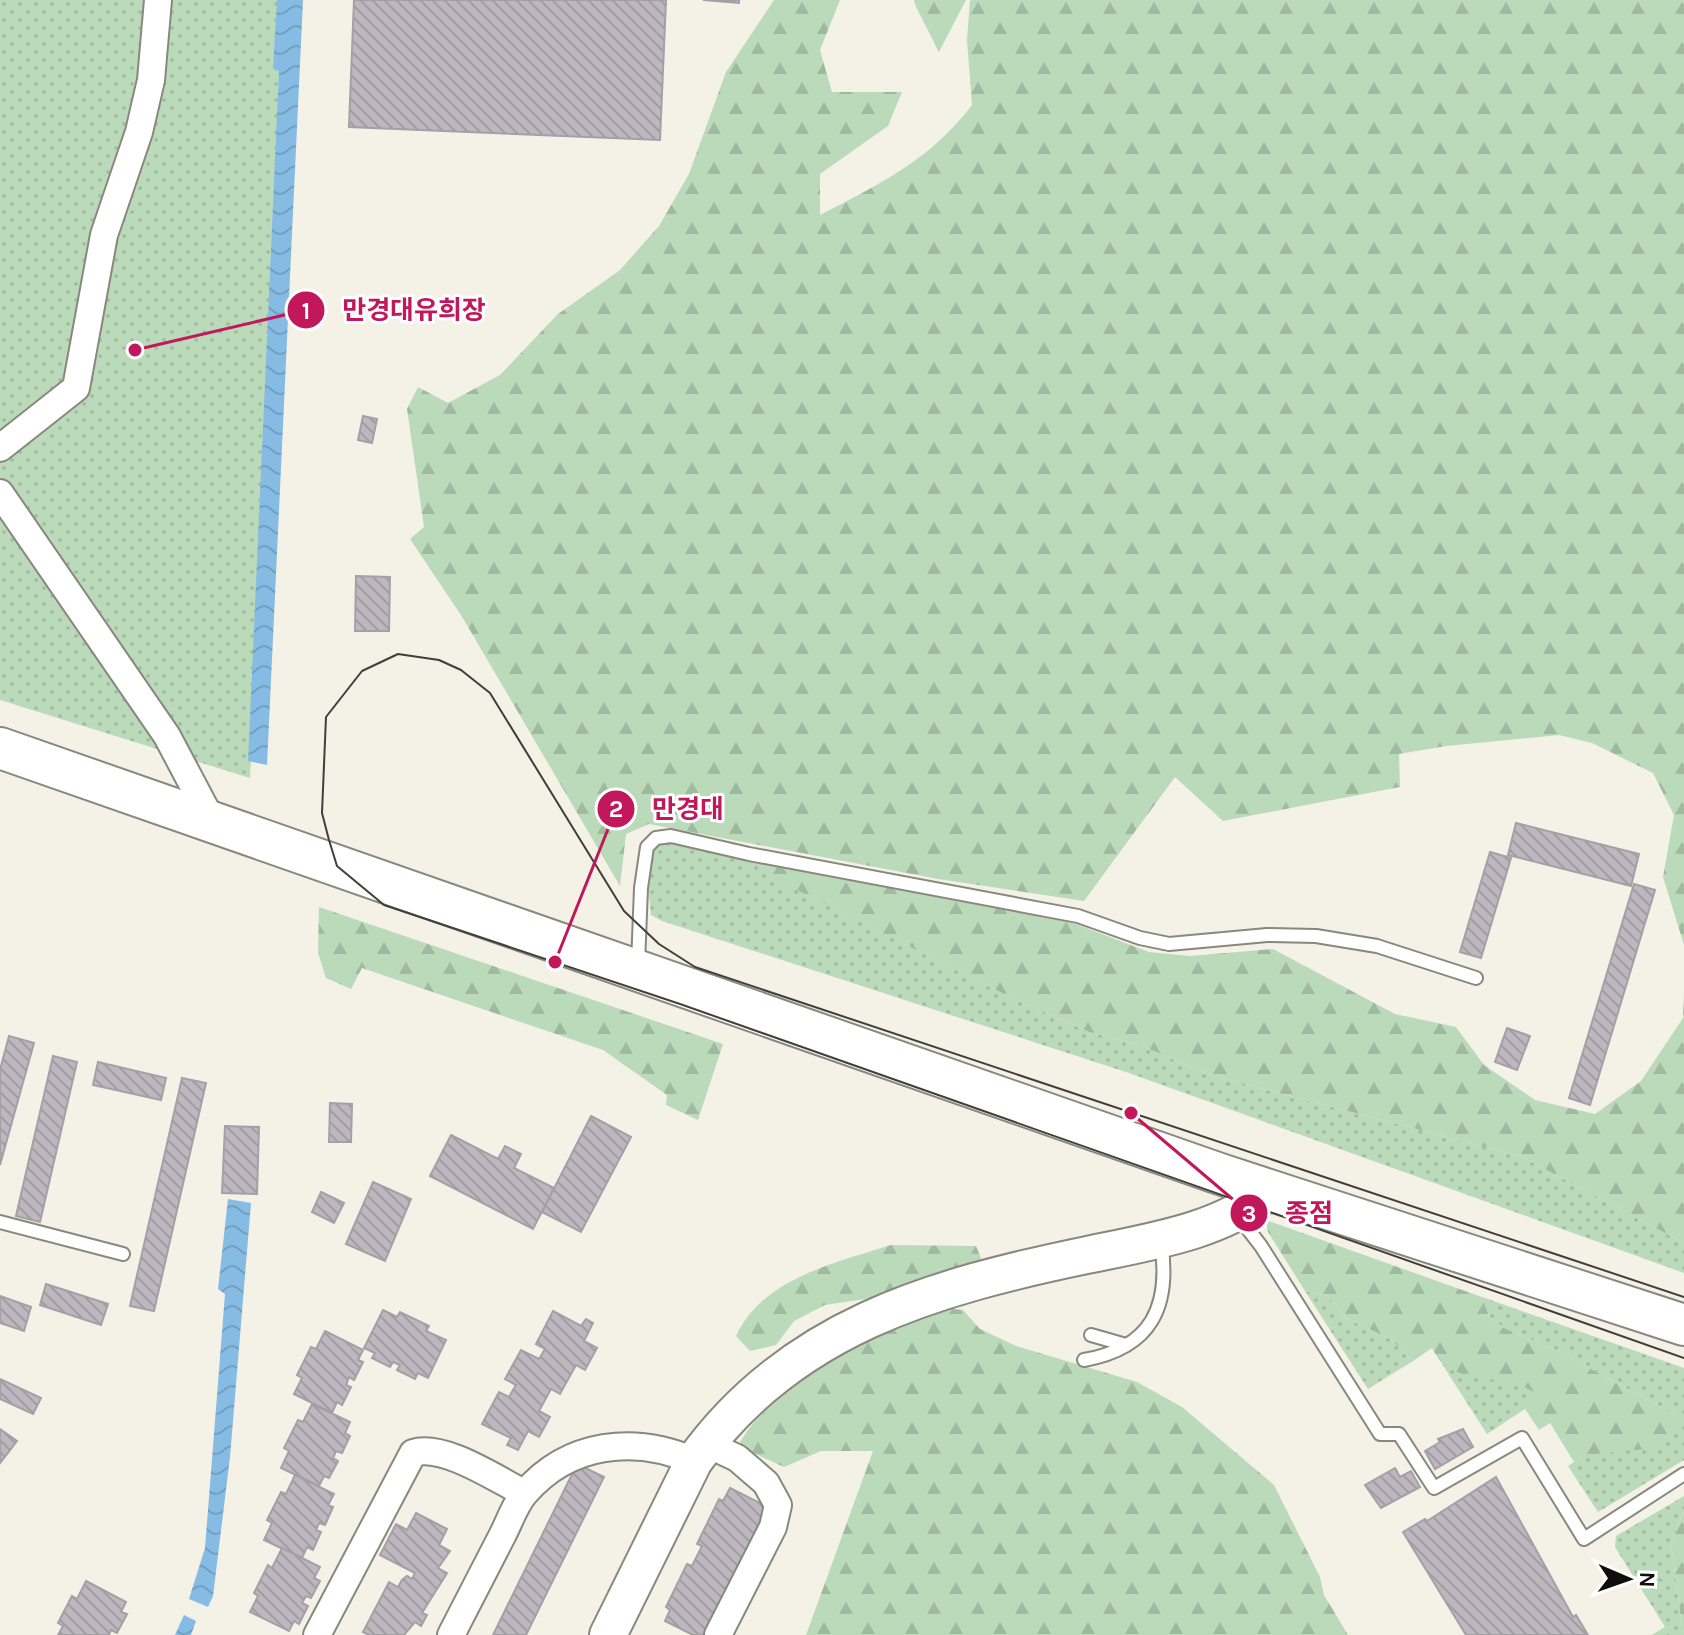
<svg xmlns="http://www.w3.org/2000/svg" width="1684" height="1635" viewBox="0 0 1684 1635" font-family="Karla,'Noto Sans KR',sans-serif">
	<style>
		.grass { fill: url(#grass-dots) }
		.forest { fill: url(#forest-firs) }
		.water { fill: url(#water-waves) }
		.building { fill: url(#building-back-hatch); stroke: #a59fa6; stroke-width: 2 }
		.lines { fill: none; stroke-linecap: round; stroke-linejoin: round }
		.lane-casing { stroke: #8a877e; stroke-width: 16 }
		.street-casing { stroke: #8a877e; stroke-width: 30 }
		.secondary-casing { stroke: #8a877e; stroke-width: 40 }
		.primary-casing { stroke: #8a877e; stroke-width: 44 }
		.lane { stroke: #fff; stroke-width: 12 }
		.street { stroke: #fff; stroke-width: 26 }
		.secondary { stroke: #fff; stroke-width: 36 }
		.primary { stroke: #fff; stroke-width: 40 }
		.tram { stroke: #413f3a; stroke-width: 2 }
		.leader { fill: none; stroke: #c2185b; stroke-width: 3 }
		.callout-dot { fill: #c2185b; stroke: #fff; stroke-width: 3 }
		.mark-label { font-size: 24px; text-anchor: middle; font-weight: bold; fill: #fff }
		.callout-label { font-size: 26px; text-anchor: middle; font-weight: bold; fill: #c2185b; stroke: #fff; stroke-width: 6; stroke-linejoin: round; paint-order: stroke }
	</style>
	<defs>
		<pattern id="grass-dots" width="8" height="8" patternUnits="userSpaceOnUse" patternTransform="scale(2)"><rect width="8" height="8" fill="#bbdaba"/><path d="M2 2h.1M6 6h.1" fill="none" stroke="#a0ba9f" stroke-width="1.8" stroke-linecap="round"/></pattern>
		<pattern id="forest-firs" width="22" height="20" patternUnits="userSpaceOnUse" patternTransform="scale(2)"><rect width="22" height="20" fill="#bbdaba"/><path d="M5 1l3.5 6h-7zM16 11l3.5 6h-7z" fill="#a0ba9f"/></pattern>
		<pattern id="water-waves" width="16" height="10" patternUnits="userSpaceOnUse" patternTransform="scale(2)"><rect width="16" height="10" fill="#86bce4"/><path d="M0 5q4-4 8 0t8 0" fill="none" stroke="#73a0c2"/></pattern>
		<pattern id="building-back-hatch" width="6" height="6" patternUnits="userSpaceOnUse" patternTransform="scale(2)"><rect width="6" height="6" fill="#beb7bf"/><path d="M-1 5l2 2M0 0l6 6M5-1l2 2" fill="none" stroke="#a29ca3"/></pattern>
	</defs>
	<rect width="100%" height="100%" fill="#f4f1e7"/>
	<g class="grass">
		<polygon points="0,0 287,0 250,778 0,700"/>
		<polygon points="661,840 763,864 760,871 1004,994 1089,1032 1140,1045 1207,1074 1522,1157 1684,1243 1684,1273 1129,1073 662,921 651,915 647,875 651,849"/>
		<polygon points="1305,1291 1328,1296 1346,1318 1390,1339 1413,1361 1368,1389"/>
		<polygon points="1482,1297 1684,1368 1684,1460 1598,1512 1568,1466 1584,1455 1679,1417 1560,1352 1504,1328 1489,1316"/>
		<path d="M1442 1364C1474 1376 1511 1376 1539 1395L1525 1409 1487 1434Z"/>
		<polygon points="1684,1496 1684,1509 1671,1543 1683,1635 1652,1635 1665,1627 1615,1547 1616,1536"/>
	</g>
	<g class="forest">
		<path d="M774 0H840L820 50 832 92H902L888 126 820 174V215C880 184 930 160 972 105L967 40 970 0H1684V945L1663 877 1674 815 1653 773 1592 743 1559 735 1446 746 1399 754 1400 787 1223 821 1175 777 1084 901 938 879 649 824 626 834 620 886 461 615 410 539 424 527 407 409 418 387 448 403 500 375 558 314 620 270 659 226 689 174 726 72Z"/>
		<polygon points="914,0 966,0 939,52 916,7"/>
		<polygon points="763,864 1073,923 1149,952 1190,956 1273,949 1395,1014 1456,1027 1484,1065 1535,1100 1595,1114 1641,1081 1683,1018 1684,993 1684,1243 1522,1157 1207,1074 1140,1045 1089,1032 1004,994 759,871"/>
		<polygon points="319,907 723,1044 698,1120 666,1105 667,1095 603,1050 362,968 351,989 326,978 318,953"/>
		<path d="M1266 1220 1482 1297 1489 1316 1504 1328 1560 1352 1679 1417 1676 1434 1654 1448 1584 1455 1574 1462 1550 1423 1539 1430 1525 1409 1538 1395C1510 1374 1468 1384 1443 1364 1439 1361 1435 1353 1432 1348L1413 1361 1390 1339 1346 1318 1328 1296 1305 1291 1268 1232Z"/>
		<path d="M891 1245 976 1246 981 1258 973 1270 879 1297 825 1305 794 1321 776 1345 750 1351 736 1336C763 1278 835 1263 891 1245Z"/>
		<path d="M946 1308 963 1310 980 1329 1016 1346 1137 1382 1182 1407 1274 1485 1320 1577 1324 1595 1348 1635H806L873 1451H821L784 1467 738 1446C751 1421 767 1409 788 1392 842 1349 881 1330 946 1308Z"/>
		<polygon points="1684,1509 1684,1635 1683,1635 1671,1543"/>
	</g>
	<g class="water">
		<polygon points="277,0 303,0 267,765 248,761 279,71 273,69"/>
		<polygon points="228,1199 251,1203 230,1457 213,1596 208,1607 189,1599 205,1548 225,1294 218,1289"/>
		<polygon points="184,1615 196,1621 191,1635 175,1635"/>
	</g>
	<g class="building">
		<polygon points="354,0 666,0 660,140 349,127"/>
		<polygon points="703,0 739,0 739,3"/>
		<polygon points="363,416 377,419 372,443 358,440"/>
		<polygon points="356,576 390,577 389,631 355,631"/>
		<polygon points="1516,823 1639,854 1631,886 1508,855"/>
		<polygon points="1490,852 1511,858 1481,958 1460,952"/>
		<polygon points="1634,884 1655,890 1590,1105 1569,1098"/>
		<polygon points="1507,1028 1530,1036 1517,1070 1495,1062"/>
		<polygon points="9,1036 34,1043 0,1165 0,1070"/>
		<polygon points="53,1056 77,1062 40,1222 16,1216"/>
		<polygon points="98,1062 166,1078 161,1100 93,1085"/>
		<polygon points="182,1078 206,1083 154,1311 130,1306"/>
		<polygon points="330,1103 352,1104 351,1142 329,1142"/>
		<polygon points="591,1116 631,1137 581,1232 542,1212"/>
		<polygon points="225,1126 259,1127 257,1194 222,1193"/>
		<polygon points="451,1135 498,1159 505,1146 521,1154 514,1168 554,1188 533,1229 430,1176"/>
		<polygon points="373,1182 411,1199 385,1261 346,1244"/>
		<polygon points="321,1192 344,1203 334,1223 312,1212"/>
		<polygon points="46,1284 108,1304 101,1325 40,1305"/>
		<polygon points="0,1296 31,1307 24,1331 0,1323"/>
		<polygon points="383,1310 397,1317 400,1312 429,1326 426,1331 446,1340 428,1378 418,1373 415,1379 397,1370 400,1365 393,1362 390,1367 372,1358 375,1353 364,1348"/>
		<polygon points="553,1311 581,1326 586,1319 593,1323 584,1341 597,1348 585,1370 576,1365 560,1394 551,1389 539,1411 550,1417 539,1437 528,1431 518,1450 507,1445 511,1438 482,1424 499,1392 509,1397 516,1385 505,1379 521,1350 539,1359 545,1349 536,1344"/>
		<polygon points="325,1331 363,1350 358,1360 363,1362 354,1380 349,1377 346,1385 351,1387 342,1405 337,1402 332,1413 294,1394 302,1378 297,1375 311,1347 316,1349"/>
		<polygon points="0,1379 41,1398 33,1414 0,1399"/>
		<polygon points="312,1404 350,1422 345,1433 350,1436 342,1453 336,1451 333,1458 338,1461 329,1478 324,1476 319,1486 281,1468 289,1451 284,1448 298,1420 303,1422"/>
		<polygon points="0,1429 17,1441 0,1463"/>
		<polygon points="1463,1429 1473,1447 1435,1469 1425,1451 1440,1442 1438,1439"/>
		<polygon points="577,1464 604,1477 526,1635 493,1635"/>
		<polygon points="1395,1468 1400,1477 1411,1471 1420,1487 1381,1508 1365,1485"/>
		<polygon points="295,1475 334,1494 328,1505 333,1507 325,1525 319,1523 316,1530 321,1532 313,1550 307,1547 302,1558 264,1540 272,1523 267,1520 281,1492 286,1494"/>
		<polygon points="1496,1477 1573,1617 1576,1615 1588,1635 1466,1635 1403,1532 1425,1519 1427,1521"/>
		<polygon points="730,1488 768,1507 761,1521 766,1524 705,1635 693,1635 665,1621 670,1610 666,1607 687,1564 692,1566 702,1546 697,1544 719,1499 723,1501"/>
		<polygon points="416,1513 447,1529 439,1545 450,1551 438,1568 447,1573 422,1613 427,1615 421,1626 415,1622 404,1635 369,1635 363,1632 389,1582 398,1587 402,1580 407,1576 412,1579 415,1573 380,1555 396,1524 407,1530"/>
		<polygon points="282,1548 320,1567 314,1578 320,1581 311,1598 306,1596 302,1603 308,1606 299,1624 294,1621 289,1631 250,1612 258,1596 254,1593 268,1565 272,1568"/>
		<polygon points="86,1581 126,1602 121,1612 127,1614 117,1633 111,1630 109,1635 58,1635 63,1626 58,1623 72,1596 77,1599"/>
	</g>
	<g class="lines">
		<g class="lane-casing">
			<g id="lane">
				<polyline points="638,964 641,888 647,847 656,838 671,836 749,854 1078,916 1140,938 1169,944 1267,935 1316,936 1377,946 1476,978"/>
				<polyline points="1237,1215 1261,1246 1380,1434 1399,1434 1434,1488 1522,1438 1584,1539 1684,1474"/>
				<polyline points="0,1222 123,1254"/>
				<polyline points="1091,1335 1126,1345"/>
				<path d="M1084 1360C1152 1348 1171 1306 1161 1242"/>
			</g>
		</g>
		<g class="street-casing">
			<g id="street">
				<polyline points="0,448 76,388 104,235 139,132 151,80 158,0"/>
				<polyline points="0,493 167,736 213,823"/>
				<polyline points="707,1444 737,1458 766,1483 778,1505 773,1527 718,1635"/>
				<path d="M317 1635 413 1453C443 1443 496 1479 524 1493"/>
				<path d="M451 1635C468 1602 485 1569 502 1536 509 1523 515 1504 525 1493 569 1442 635 1435 694 1461"/>
			</g>
		</g>
		<g class="secondary-casing">
			<path id="secondary" d="M608 1635 694 1461C790 1327 933 1287 1087 1255 1148 1242 1220 1232 1269 1191"/>
		</g>
		<g class="primary-casing">
			<polyline id="primary" points="0,748 1220,1174 1684,1325"/>
		</g>
		<use href="#lane" class="lane"/>
		<use href="#street" class="street"/>
		<use href="#secondary" class="secondary"/>
		<use href="#primary" class="primary"/>
		<polyline class="tram" points="1684,1297 695,967 659,944 624,911 490,693 461,670 439,660 398,654 362,671 326,717 322,813 329,840 337,866 384,905 680,1004 1684,1358"/>
	</g>
	<path class="leader" d="M135 350L306 310M555 962L616 809M1131 1113L1249 1213"/>
	<g class="callout-dot">
		<circle cx="135" cy="350" r="8"/>
		<circle cx="555" cy="962" r="8"/>
		<circle cx="1131" cy="1113" r="8"/>
		<circle cx="306" cy="310" r="20"/>
		<circle cx="616" cy="809" r="20"/>
		<circle cx="1249" cy="1213" r="20"/>
	</g>
	<g class="mark-label">
		<text x="306" y="319">1</text>
		<text x="616" y="817">2</text>
		<text x="1249" y="1222">3</text>
	</g>
	<g class="callout-label">
		<text x="414" y="319">만경대유희장</text>
		<text x="688" y="818">만경대</text>
		<text x="1309" y="1222">종점</text>
	</g>
	<g transform="translate(1628 1579) rotate(92)" stroke="#ffffff" stroke-width="6" paint-order="stroke">
	<path d="M0-6L14 30L0 20L-14 30Z" fill="#100e0b"/>
	<text y="-12" font-size="22" font-weight="bold" text-anchor="middle" fill="#100e0b">N</text>
	</g>
</svg>
